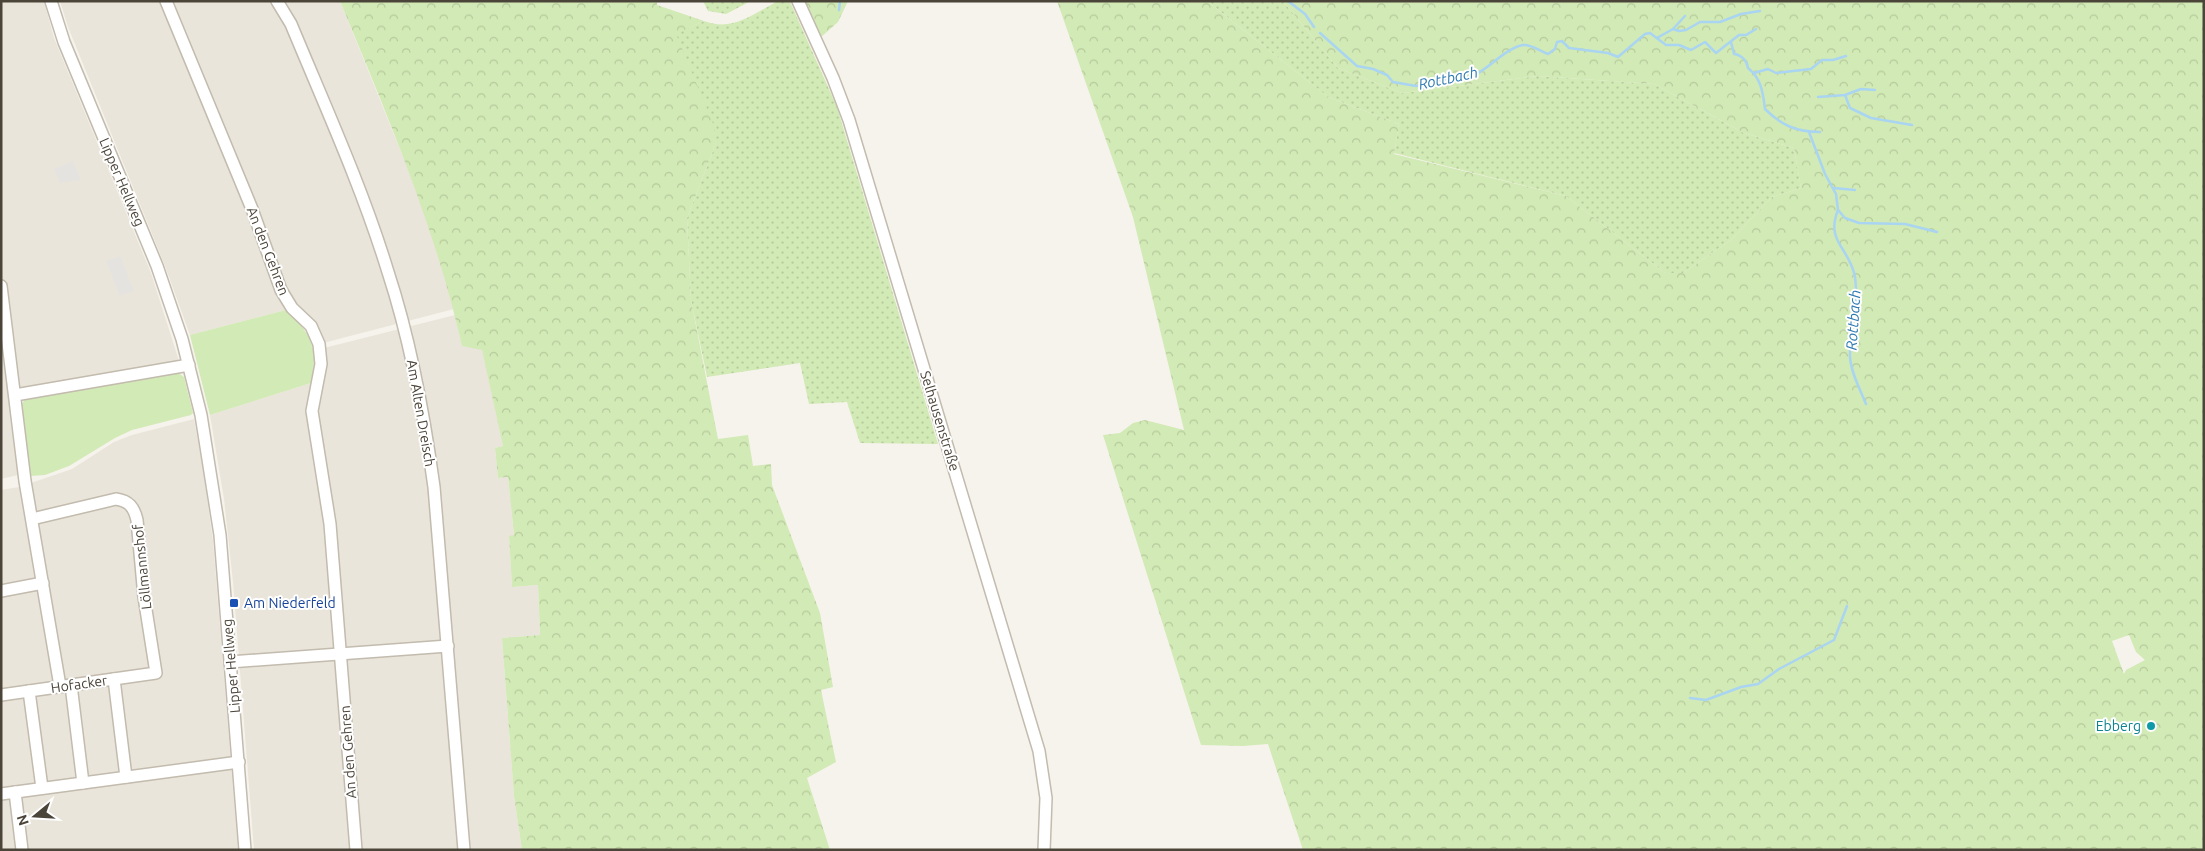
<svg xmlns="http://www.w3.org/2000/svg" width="2205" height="851" viewBox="0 0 2205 851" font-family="Ubuntu,sans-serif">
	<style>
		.residential { fill: #eae5da }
		.grass { fill: url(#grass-dots) }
		.forest { fill: url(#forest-crowns); fill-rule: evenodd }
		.green { fill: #d2eab5 }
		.parking { fill: #e5e3e0 }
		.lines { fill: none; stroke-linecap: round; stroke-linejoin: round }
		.stream { stroke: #a9d4f2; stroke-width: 2.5 }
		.minor-casing { stroke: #c2bbae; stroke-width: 14 }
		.minor { stroke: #fff; stroke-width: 11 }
		.transit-dot { fill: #1a4fb4; stroke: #fff; stroke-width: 2 }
		.culture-dot { fill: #0f9aa8; stroke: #fff; stroke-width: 2 }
		.labels { text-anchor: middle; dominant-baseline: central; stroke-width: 4; stroke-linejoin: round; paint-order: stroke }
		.street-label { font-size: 14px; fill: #4b4439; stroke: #fff }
		.transit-label { font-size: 14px; fill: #164399; stroke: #fff; text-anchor: start }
		.culture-label { font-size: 14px; fill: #0d838f; stroke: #fff; text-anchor: end }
		.water-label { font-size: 15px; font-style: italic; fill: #2e7ab2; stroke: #fff }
	</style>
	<defs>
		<pattern id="grass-dots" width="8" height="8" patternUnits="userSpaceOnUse" patternTransform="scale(1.25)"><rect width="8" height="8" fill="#d2eab5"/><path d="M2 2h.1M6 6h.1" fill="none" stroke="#b6ca9c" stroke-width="1.8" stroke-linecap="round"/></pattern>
		<pattern id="forest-crowns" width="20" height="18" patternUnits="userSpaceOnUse" patternTransform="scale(1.25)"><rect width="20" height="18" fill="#d2eab5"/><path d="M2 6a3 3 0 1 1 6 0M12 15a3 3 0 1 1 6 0" fill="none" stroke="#b6ca9c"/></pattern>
	</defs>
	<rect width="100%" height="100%" fill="#f6f3ec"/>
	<g class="residential">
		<polygon points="1,1 44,1 54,38 151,273 179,361 9,391 18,475 1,479"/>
		<polygon points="60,1 340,1 422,204 454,309 323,343 295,303 286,310 190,335 165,266 68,27"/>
		<polygon points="455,315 462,346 482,349 499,426 503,446 495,448 498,478 508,477 514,536 509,536 512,587 538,585 540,635 502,638 514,796 522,850 254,850 233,582 224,499 210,415 311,383 323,384 324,348"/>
		<polygon points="194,419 203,469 213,541 238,850 1,850 1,490 19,487 72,469 114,442 132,435"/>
	</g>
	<g class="grass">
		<polygon points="703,1 751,1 726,14 708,11"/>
		<path d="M778 1H790L791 4 837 107 938 444 860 443 847 402 809 404 800 363 707 377 691 300 687 218 716 143 675 34 704 21C733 32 753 14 778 1Z"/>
		<polygon points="1207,1 1283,1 1338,68 1402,93 1538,76 1654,84 1744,133 1794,148 1801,188 1772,197 1731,240 1683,273 1665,273 1566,196 1394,153 1399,124 1328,97"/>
	</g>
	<g class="forest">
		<path d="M340 1H657V5L704 21 676 34 714 126 716 143 687 218 691 300 718 439 748 435 753 466 771 464 772 485 820 613 833 687 821 690 836 762 807 778 830 850H522L514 796 502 638 540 635 538 585 512 587 509 536 514 535 508 477 498 478 495 448 503 446 482 350 462 346C435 226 387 115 340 1Z"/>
		<polygon points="805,1 848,1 838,22 820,38"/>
		<path d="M1057 1H1207L1328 97 1399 124 1394 154 1566 196 1665 273H1683L1731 240 1772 197 1801 188 1794 148 1744 133 1654 84 1538 76 1402 93 1338 68 1283 1H2204V850H1303L1268 744 1243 746 1201 745 1103 435 1120 433 1133 423 1145 420 1184 430 1133 217ZM2129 635 2136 652 2145 660 2126 670 2124 674 2112 641Z"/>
	</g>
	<g class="green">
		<path d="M286 310C311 333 319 349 311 383L210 415 190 335Z"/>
		<polygon points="177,372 184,377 193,413 191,415 132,430 115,438 69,466 45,475 30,476 22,404 25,399"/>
	</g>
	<g class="parking">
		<polygon points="73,161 81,180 60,183 54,169"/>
		<polygon points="120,256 134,291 120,296 106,261"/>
	</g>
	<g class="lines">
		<g class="stream">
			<polyline points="1288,1 1305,14 1314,27"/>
			<polyline points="839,10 840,1"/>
			<polyline points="1673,29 1679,31 1686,30 1700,22 1720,22 1741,14 1760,11"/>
			<path d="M1320 33 1357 66 1373 69 1387 75 1393 82 1416 86 1443 81 1450 76C1478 88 1497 50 1523 45 1531 44 1540 51 1548 54L1555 49 1557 42 1562 41 1569 48 1608 53 1618 57 1645 34 1650 33 1666 45H1679L1691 50 1705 42 1716 53 1739 35H1746L1756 29"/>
			<polyline points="1657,38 1673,29 1685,16"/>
			<path d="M1731 42 1734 54C1742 55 1747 61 1748 68 1762 79 1763 94 1765 109 1781 125 1796 132 1820 132"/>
			<polyline points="1754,73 1768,69 1776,73 1811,69 1822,60 1833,60 1846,56"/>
			<polyline points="1845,95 1850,108 1871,118 1912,125"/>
			<polyline points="1818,97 1845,95 1861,89 1875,90"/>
			<polyline points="1809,132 1825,174 1836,194 1838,210 1845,218 1859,223 1905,224 1937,232"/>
			<polyline points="1833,188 1855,190"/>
			<path d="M1838 210C1825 242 1850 248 1855 277 1859 303 1849 330 1850 357 1851 373 1860 389 1866 404"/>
			<polyline points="1690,698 1706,700 1741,687 1758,684 1779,669 1834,640 1847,606"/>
		</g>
		<g class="minor-casing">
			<g id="minor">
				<polyline points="51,1 64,42 157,266 182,339 201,415 220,535 245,850"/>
				<polyline points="166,1 252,209 281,290 292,308 311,326 319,344 321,364 312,411 330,524 356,850"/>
				<path d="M277 1 291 24C325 106 362 187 388 272 411 342 424 414 434 487L464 850"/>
				<polyline points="798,1 833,78 849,120 1039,751 1046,798 1044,850"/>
				<polyline points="1,286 25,481 60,686"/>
				<polyline points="15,395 189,365"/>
				<polyline points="1,591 43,583"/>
				<polyline points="230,662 448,646"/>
				<polyline points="114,679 126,777"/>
				<polyline points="71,685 83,783"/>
				<polyline points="29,691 42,788"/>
				<path d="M1 695 156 673 144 597 137 520C134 507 129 501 116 499L32 519"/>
				<polyline points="15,792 22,850"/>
				<polyline points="1,794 239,762"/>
			</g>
		</g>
		<use href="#minor" class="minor"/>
	</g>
	<rect class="transit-dot" x="229" y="598" width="10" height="10" rx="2.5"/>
	<circle class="culture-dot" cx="2151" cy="726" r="5"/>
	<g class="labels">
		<g class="street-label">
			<text transform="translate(122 182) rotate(67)">Lipper Hellweg</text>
			<text transform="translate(268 251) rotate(69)">An den Gehren</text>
			<text transform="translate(421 413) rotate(80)">Am Alten Dreisch</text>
			<text transform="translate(940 421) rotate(73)">Selhausenstraße</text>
			<text transform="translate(142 567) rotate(-96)">Löllmannshof</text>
			<text transform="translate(231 666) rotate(-95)">Lipper Hellweg</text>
			<text transform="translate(79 684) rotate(-8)">Hofacker</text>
			<text transform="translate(348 752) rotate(-94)">An den Gehren</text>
		</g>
		<g class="transit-label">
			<text x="244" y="603">Am Niederfeld</text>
		</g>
		<g class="culture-label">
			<text x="2141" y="726">Ebberg</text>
		</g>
		<g class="water-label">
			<text transform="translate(1448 78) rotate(-12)">Rottbach</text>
			<text transform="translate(1853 320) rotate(-86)">Rottbach</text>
		</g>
	</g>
	<rect width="2205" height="851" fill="none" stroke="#4b4439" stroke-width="5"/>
	<g transform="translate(35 816) rotate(252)" stroke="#ffffff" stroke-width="4" paint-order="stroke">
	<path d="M0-4L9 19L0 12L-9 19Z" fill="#4b4439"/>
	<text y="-8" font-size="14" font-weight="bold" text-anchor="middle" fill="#4b4439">N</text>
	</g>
</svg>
